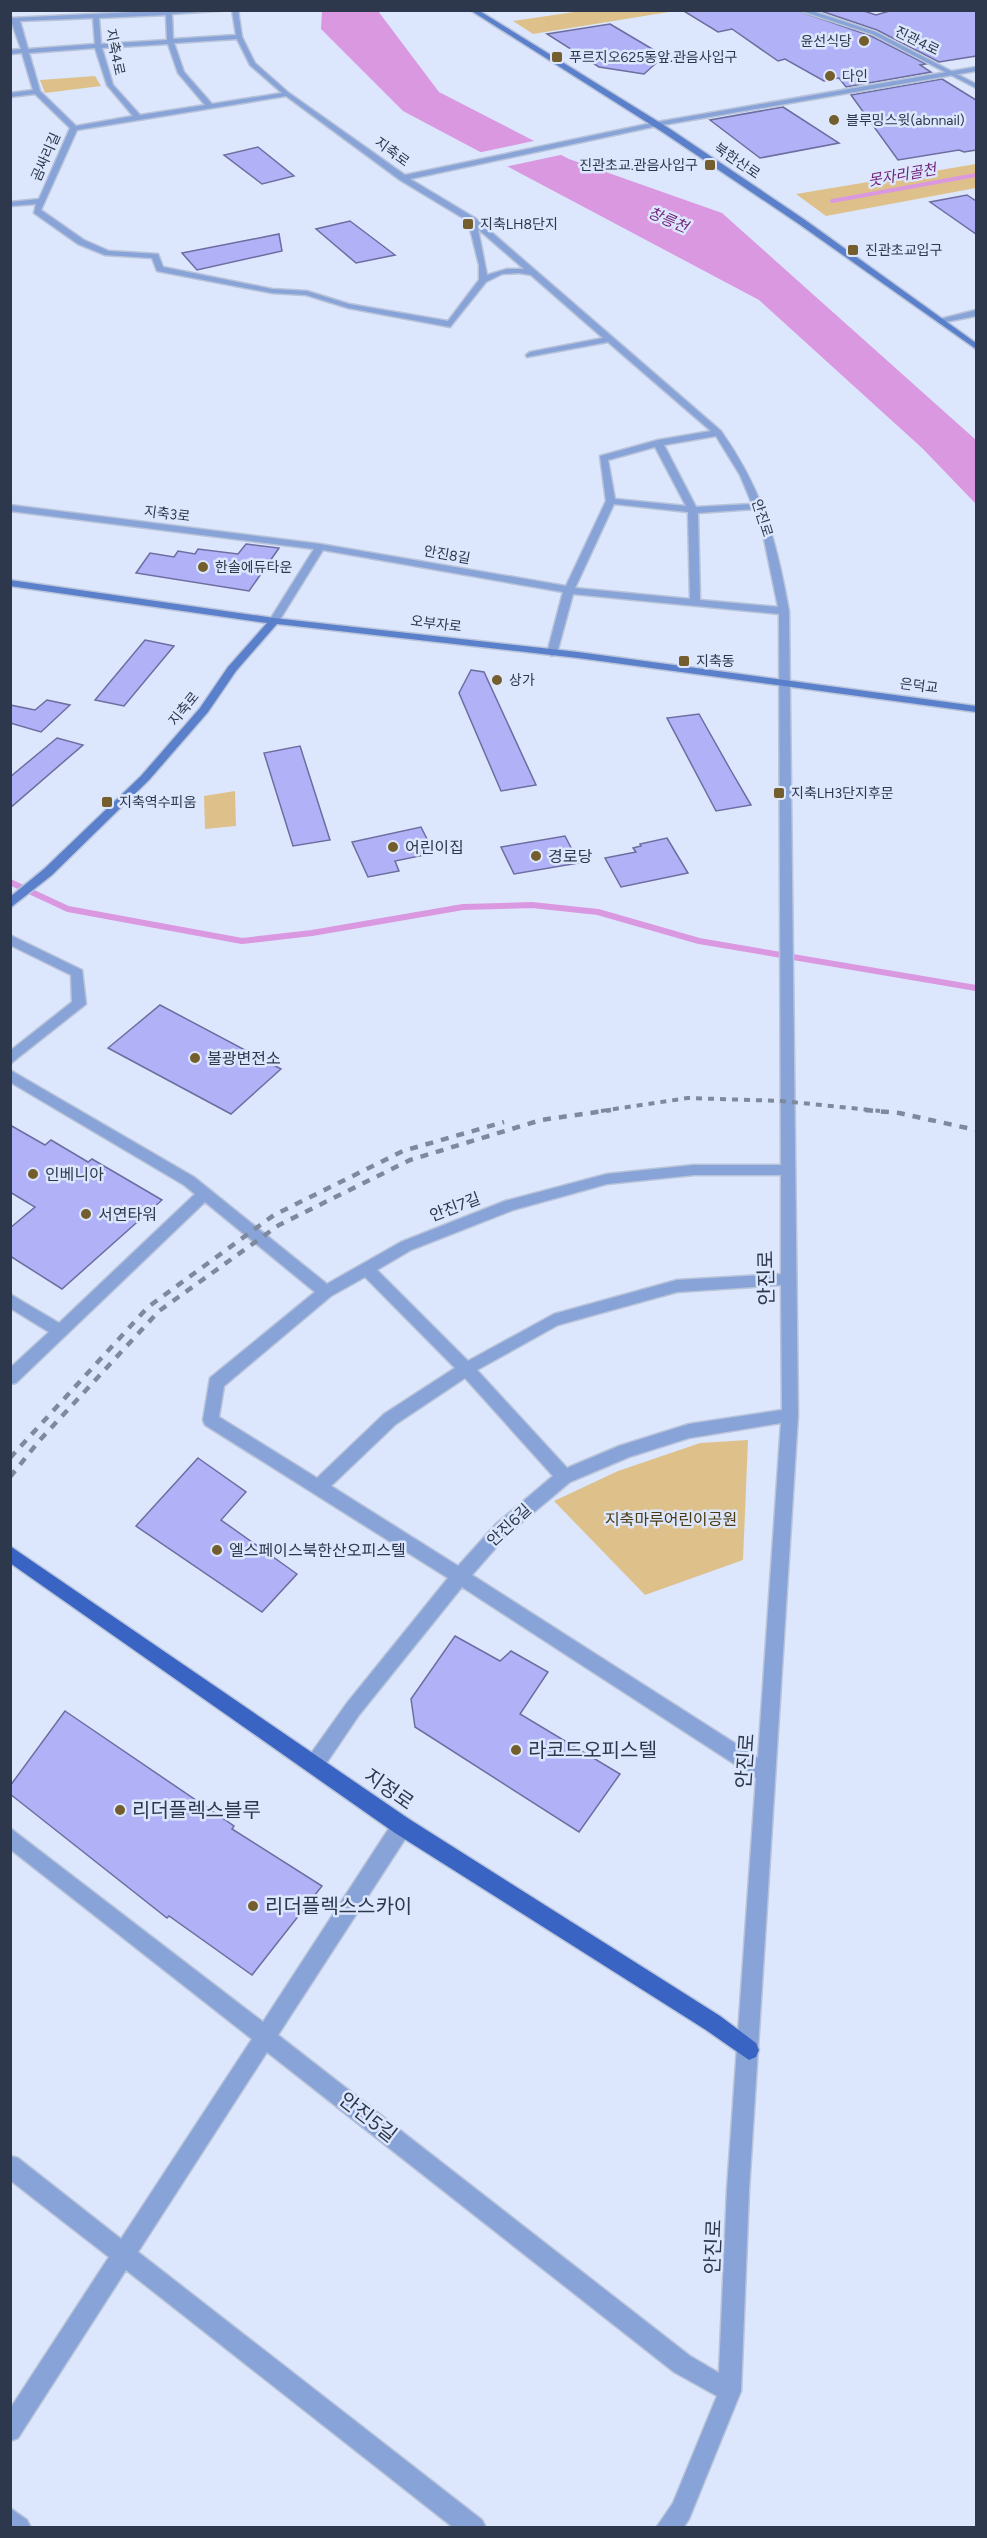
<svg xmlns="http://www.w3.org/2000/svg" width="987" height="2538" viewBox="0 0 987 2538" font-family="Figtree,'Noto Sans KR',sans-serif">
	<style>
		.green { fill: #dec18a }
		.water { fill: #da98e1 }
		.pier { fill: #dce7fd }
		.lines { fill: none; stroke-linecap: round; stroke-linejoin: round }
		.stream-far1 { stroke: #da98e1; stroke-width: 4 }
		.stream { stroke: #da98e1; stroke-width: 6 }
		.building { fill: #b0b1f7; stroke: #6d6da0; stroke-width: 1.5 }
		.minor-casing { stroke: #b9c4da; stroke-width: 3 }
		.tertiary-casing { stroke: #b9c4da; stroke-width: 3 }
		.secondary-casing { stroke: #b9c4da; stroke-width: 3 }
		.primary-casing { stroke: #b9c4da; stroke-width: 3 }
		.minor { fill: #88a3d7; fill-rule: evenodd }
		.tertiary { fill: #88a3d7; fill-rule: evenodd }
		.secondary { fill: #5a80cc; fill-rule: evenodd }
		.primary { fill: #3964c3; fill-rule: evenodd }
		.rail-far1 { stroke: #7e899e; stroke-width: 4; stroke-dasharray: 6 6; stroke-linecap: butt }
		.rail { stroke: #7e899e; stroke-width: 4.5; stroke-dasharray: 8 8; stroke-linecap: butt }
		.poi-dot { fill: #755e2e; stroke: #dce7fd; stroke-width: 2 }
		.labels { text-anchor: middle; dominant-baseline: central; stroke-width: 5; stroke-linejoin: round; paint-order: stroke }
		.far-poi-label { font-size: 14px; fill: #2d384d; stroke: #dce7fd; text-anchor: start }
		.far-street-label { font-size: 14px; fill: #2d384d; stroke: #dce7fd }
		.far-water-label { font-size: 15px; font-style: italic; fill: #71237a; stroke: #dce7fd }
		.poi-label { font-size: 16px; fill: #2d384d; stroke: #dce7fd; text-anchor: start }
		.street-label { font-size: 16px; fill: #2d384d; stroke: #dce7fd }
		.park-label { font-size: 16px; fill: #4c3a11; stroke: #dce7fd }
		.near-street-label { font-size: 20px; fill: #2d384d; stroke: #dce7fd }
		.near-poi-label { font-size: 20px; fill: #2d384d; stroke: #dce7fd; text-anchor: start }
	</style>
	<rect width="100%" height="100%" fill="#dce7fd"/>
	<g class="green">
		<polygon points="581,11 581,10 675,11 533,34 513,21"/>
		<polygon points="95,76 101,86 45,93 40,80"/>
		<polygon points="976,164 976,188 826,216 796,194"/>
		<polygon points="235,791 236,826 205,829 204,796"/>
		<polygon points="748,1440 743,1560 645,1595 554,1501 618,1471 700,1443"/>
	</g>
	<polygon class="water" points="322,11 378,11 439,92 569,159 722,213 976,440 976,504 922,448 759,300 403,111 321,29"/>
	<polygon class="pier" points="538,140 565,154 504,167 477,153"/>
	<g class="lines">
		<polyline class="stream-far1" points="832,201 976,175"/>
		<polyline class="stream" points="10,882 68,909 242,941 312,933 463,907 532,905 598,912 699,941 976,988"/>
	</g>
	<g class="building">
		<polygon points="682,10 796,10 871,36 926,64 920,65 931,72 846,87 839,78 824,81 785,59 778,61 732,29 718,32"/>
		<polygon points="818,10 861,10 876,15 893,10 976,10 976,56 939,62 877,30"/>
		<polygon points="610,24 664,56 644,74 599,67 547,34"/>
		<polygon points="942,79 976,100 976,150 964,152 959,150 898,160 851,95"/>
		<polygon points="783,107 839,143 760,158 710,120"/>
		<polygon points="258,147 294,176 262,184 224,155"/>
		<polygon points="967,195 976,201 976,234 930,202"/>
		<polygon points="350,221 395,255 356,263 316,229"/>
		<polygon points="279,234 282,251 197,270 182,253"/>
		<polygon points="246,544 279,548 249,591 136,573 150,553 174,557 178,551 195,554 198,549 238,554"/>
		<polygon points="145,640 174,646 124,706 95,700"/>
		<polygon points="471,670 484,672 536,785 501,791 459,693"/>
		<polygon points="47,700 70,705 41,732 10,723 10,705 35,710"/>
		<polygon points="699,714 730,769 751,805 716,811 667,718"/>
		<polygon points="57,738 83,745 10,808 10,777"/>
		<polygon points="300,746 330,840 293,846 264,753"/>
		<polygon points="421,827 434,853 395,861 399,871 368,877 352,842"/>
		<polygon points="565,836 579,863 514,874 501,847"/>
		<polygon points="667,838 688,873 621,887 605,858 636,852 633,848 641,846 640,844"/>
		<polygon points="160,1005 281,1069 231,1114 108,1048"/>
		<polygon points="10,1125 45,1145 51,1140 88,1162 92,1159 162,1200 62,1289 10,1256 10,1228 35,1207 10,1192"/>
		<polygon points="198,1458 246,1492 221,1520 297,1574 262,1612 136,1526"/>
		<polygon points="455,1636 500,1661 511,1651 548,1672 520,1714 620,1774 579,1832 415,1727 411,1699"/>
		<polygon points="65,1711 234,1826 232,1829 322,1886 252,1975 169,1916 167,1918 10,1794 10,1786"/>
	</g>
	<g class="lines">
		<g class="minor-casing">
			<g id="minor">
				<path d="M176 10H231L172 14 173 39 236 35 232 10H238L242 37 255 63 289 93 405 175 657 122 976 67V71L657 126 410 179 475 218 721 431C763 491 776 539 789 611L798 1415 749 2190 741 2391 689 2519 683 2528H656L673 2503 717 2396 674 2372 267 2052 138 2252 482 2520 486 2528H454L126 2270 18 2438 10 2441V2409L109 2257 10 2180V2156L18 2158 121 2239 252 2039 10 1849V1828L263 2022 395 1819 402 1817 409 1819 411 1826 409 1833 278 2035 690 2356 719 2373 727 2190 756 1778 462 1587 359 1715 321 1771 314 1774 307 1771 305 1765 307 1759 347 1703 448 1578 205 1425 203 1420 210 1378 315 1292 205 1202 16 1383 10 1384V1368L49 1332 10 1308V1294L59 1323 195 1194 184 1185 10 1082V1070L194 1177 327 1284 401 1242 505 1201 607 1174 694 1165H781L779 614 573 594 557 653 552 656 547 653 563 592 323 550 279 621 274 624 269 621 314 549 10 511V505L320 544 566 586 606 501 600 456 658 440 711 431 608 342 527 357 526 355 530 352 603 338 531 275 519 273 502 274 486 282 450 327 348 308 306 295 272 293 157 271 152 258 105 255 78 244 34 213 36 204 10 206V202L39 199 70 128 35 94 10 97V93L33 90 22 53 10 54V50L21 49 10 18ZM166 15 167 40 101 44 99 18ZM93 18 95 44 28 49 20 21ZM237 39 250 65 282 93 212 104 184 72 174 43ZM168 44 178 73 205 105 140 115 113 85 102 48ZM95 48 107 85 133 116 76 126 40 91 29 53ZM286 96 400 180 468 221 479 265V280L448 321 349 304 307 291 272 289 163 267 158 254 109 251 84 240 41 210 77 130ZM478 229 524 269H507L487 275ZM716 436 740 475 752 504 696 507 664 445ZM655 447 686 506 615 499 608 460ZM614 504 688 512 690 599 575 588ZM755 509 764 539 778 607 700 600 698 513ZM694 1175H781V1274L677 1280 554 1314 468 1361 377 1270 411 1250 513 1210 607 1184ZM365 1277 455 1368 384 1414 317 1478 219 1417 224 1386 331 1296ZM781 1285 782 1410 689 1424 619 1446 567 1468 477 1370 558 1325 677 1292ZM465 1378 553 1476 496 1524 458 1566 331 1486 396 1424ZM781 1423 758 1758 472 1575 508 1534 570 1482 629 1457 689 1438Z"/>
				<polygon points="976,310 976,316 940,323 936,320"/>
				<polygon points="10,935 82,970 86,1004 10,1064 10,1051 72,1002 71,975 10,945"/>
				<polygon points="10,2508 27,2520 31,2528 10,2528"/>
			</g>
		</g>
		<g class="tertiary-casing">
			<polygon id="tertiary" points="798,10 809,10 876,32 976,84 976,88 872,34"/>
		</g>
		<g class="secondary-casing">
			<g id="secondary">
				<polygon points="470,10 478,10 670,129 805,220 976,343 976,349 799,224 664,133"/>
				<polygon points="10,580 274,618 578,652 976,706 976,712 578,658 277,624 236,671 208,712 149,780 52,875 10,908 10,897 44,869 141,776 200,708 228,667 267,623 10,586"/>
			</g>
		</g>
		<g class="primary-casing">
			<polygon id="primary" points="10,1546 409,1819 720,2016 756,2043 759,2050 756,2057 749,2060 706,2030 395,1833 10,1563"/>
		</g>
		<use href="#minor" class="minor"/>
		<use href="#tertiary" class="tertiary"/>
		<use href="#secondary" class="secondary"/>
		<use href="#primary" class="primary"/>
		<polyline class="rail-far1" points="601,1111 688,1098 782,1101 880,1111"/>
		<g class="rail">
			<polyline points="865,1110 899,1113 976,1130"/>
			<polyline points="10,1458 148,1307 274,1215 403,1151 504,1122"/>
			<polyline points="10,1477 39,1441 159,1311 279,1225 410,1160 541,1120 611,1110"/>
		</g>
	</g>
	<g class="poi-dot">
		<circle cx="864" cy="41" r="6"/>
		<rect x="551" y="51" width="12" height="12" rx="3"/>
		<circle cx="830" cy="76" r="6"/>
		<circle cx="834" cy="120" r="6"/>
		<rect x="704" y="159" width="12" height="12" rx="3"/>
		<rect x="462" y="218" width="12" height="12" rx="3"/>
		<rect x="847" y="244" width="12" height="12" rx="3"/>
		<circle cx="203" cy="567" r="6"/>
		<rect x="678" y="655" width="12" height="12" rx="3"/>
		<circle cx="497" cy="680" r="6"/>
		<rect x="773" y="787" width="12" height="12" rx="3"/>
		<rect x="101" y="796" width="12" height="12" rx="3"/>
		<circle cx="393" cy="847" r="6"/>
		<circle cx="536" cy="856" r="6"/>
		<circle cx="195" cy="1058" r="6"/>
		<circle cx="33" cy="1174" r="6"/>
		<circle cx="86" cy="1214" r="6"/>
		<circle cx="217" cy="1550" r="6"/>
		<circle cx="516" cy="1750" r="6"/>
		<circle cx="120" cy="1810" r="6"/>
		<circle cx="253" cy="1906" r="6"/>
	</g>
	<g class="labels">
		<g class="far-poi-label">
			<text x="852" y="41" text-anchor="end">윤선식당</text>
			<text x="569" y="57">푸르지오625동앞.관음사입구</text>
			<text x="842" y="76">다인</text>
			<text x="846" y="120">블루밍스윗(abnnail)</text>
			<text x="698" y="165" text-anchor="end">진관초교.관음사입구</text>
			<text x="480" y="224">지축LH8단지</text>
			<text x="865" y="250">진관초교입구</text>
			<text x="215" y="567">한솔에듀타운</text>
			<text x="696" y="661">지축동</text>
			<text x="509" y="680">상가</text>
			<text x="791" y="793">지축LH3단지후문</text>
			<text x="119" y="802">지축역수피움</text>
		</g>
		<g class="far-street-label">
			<text transform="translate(917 41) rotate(26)">진관4로</text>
			<text transform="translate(115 52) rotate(78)">지축4로</text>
			<text transform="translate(392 152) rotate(36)">지축로</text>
			<text transform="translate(46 157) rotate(-66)">곰싸리길</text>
			<text transform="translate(737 161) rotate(34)">북한산로</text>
			<text transform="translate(167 514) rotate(7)">지축3로</text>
			<text transform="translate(762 518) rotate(72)">안진로</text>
			<text transform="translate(447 555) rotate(10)">안진8길</text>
			<text transform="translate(436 624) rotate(7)">오부자로</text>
			<text transform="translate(919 686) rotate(7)">은덕교</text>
			<text transform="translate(184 709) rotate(-51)">지축로</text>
		</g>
		<g class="far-water-label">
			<text transform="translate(902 175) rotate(-10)">못자리골천</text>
			<text transform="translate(668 220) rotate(23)">창릉천</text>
		</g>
		<g class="poi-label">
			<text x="405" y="847">어린이집</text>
			<text x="548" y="856">경로당</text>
			<text x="207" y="1058">불광변전소</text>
			<text x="45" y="1174">인베니아</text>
			<text x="98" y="1214">서연타워</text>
			<text x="229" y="1550">엘스페이스북한산오피스텔</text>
		</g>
		<g class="street-label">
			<text transform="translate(455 1207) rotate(-21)">안진7길</text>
			<text transform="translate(509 1525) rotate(-43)">안진6길</text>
		</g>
		<g class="park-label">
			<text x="671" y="1519">지축마루어린이공원</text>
		</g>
		<g class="near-street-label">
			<text transform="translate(766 1278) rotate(-91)">안진로</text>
			<text transform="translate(745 1761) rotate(-86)">안진로</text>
			<text transform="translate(389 1789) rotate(35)">지정로</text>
			<text transform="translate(368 2117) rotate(38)">안진5길</text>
			<text transform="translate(713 2247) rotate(-88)">안진로</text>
		</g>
		<g class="near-poi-label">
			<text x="528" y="1750">라코드오피스텔</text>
			<text x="132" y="1810">리더플렉스블루</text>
			<text x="265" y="1906">리더플렉스스카이</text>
		</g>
	</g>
	<rect width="987" height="2538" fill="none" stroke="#2d384d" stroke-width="24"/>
</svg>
